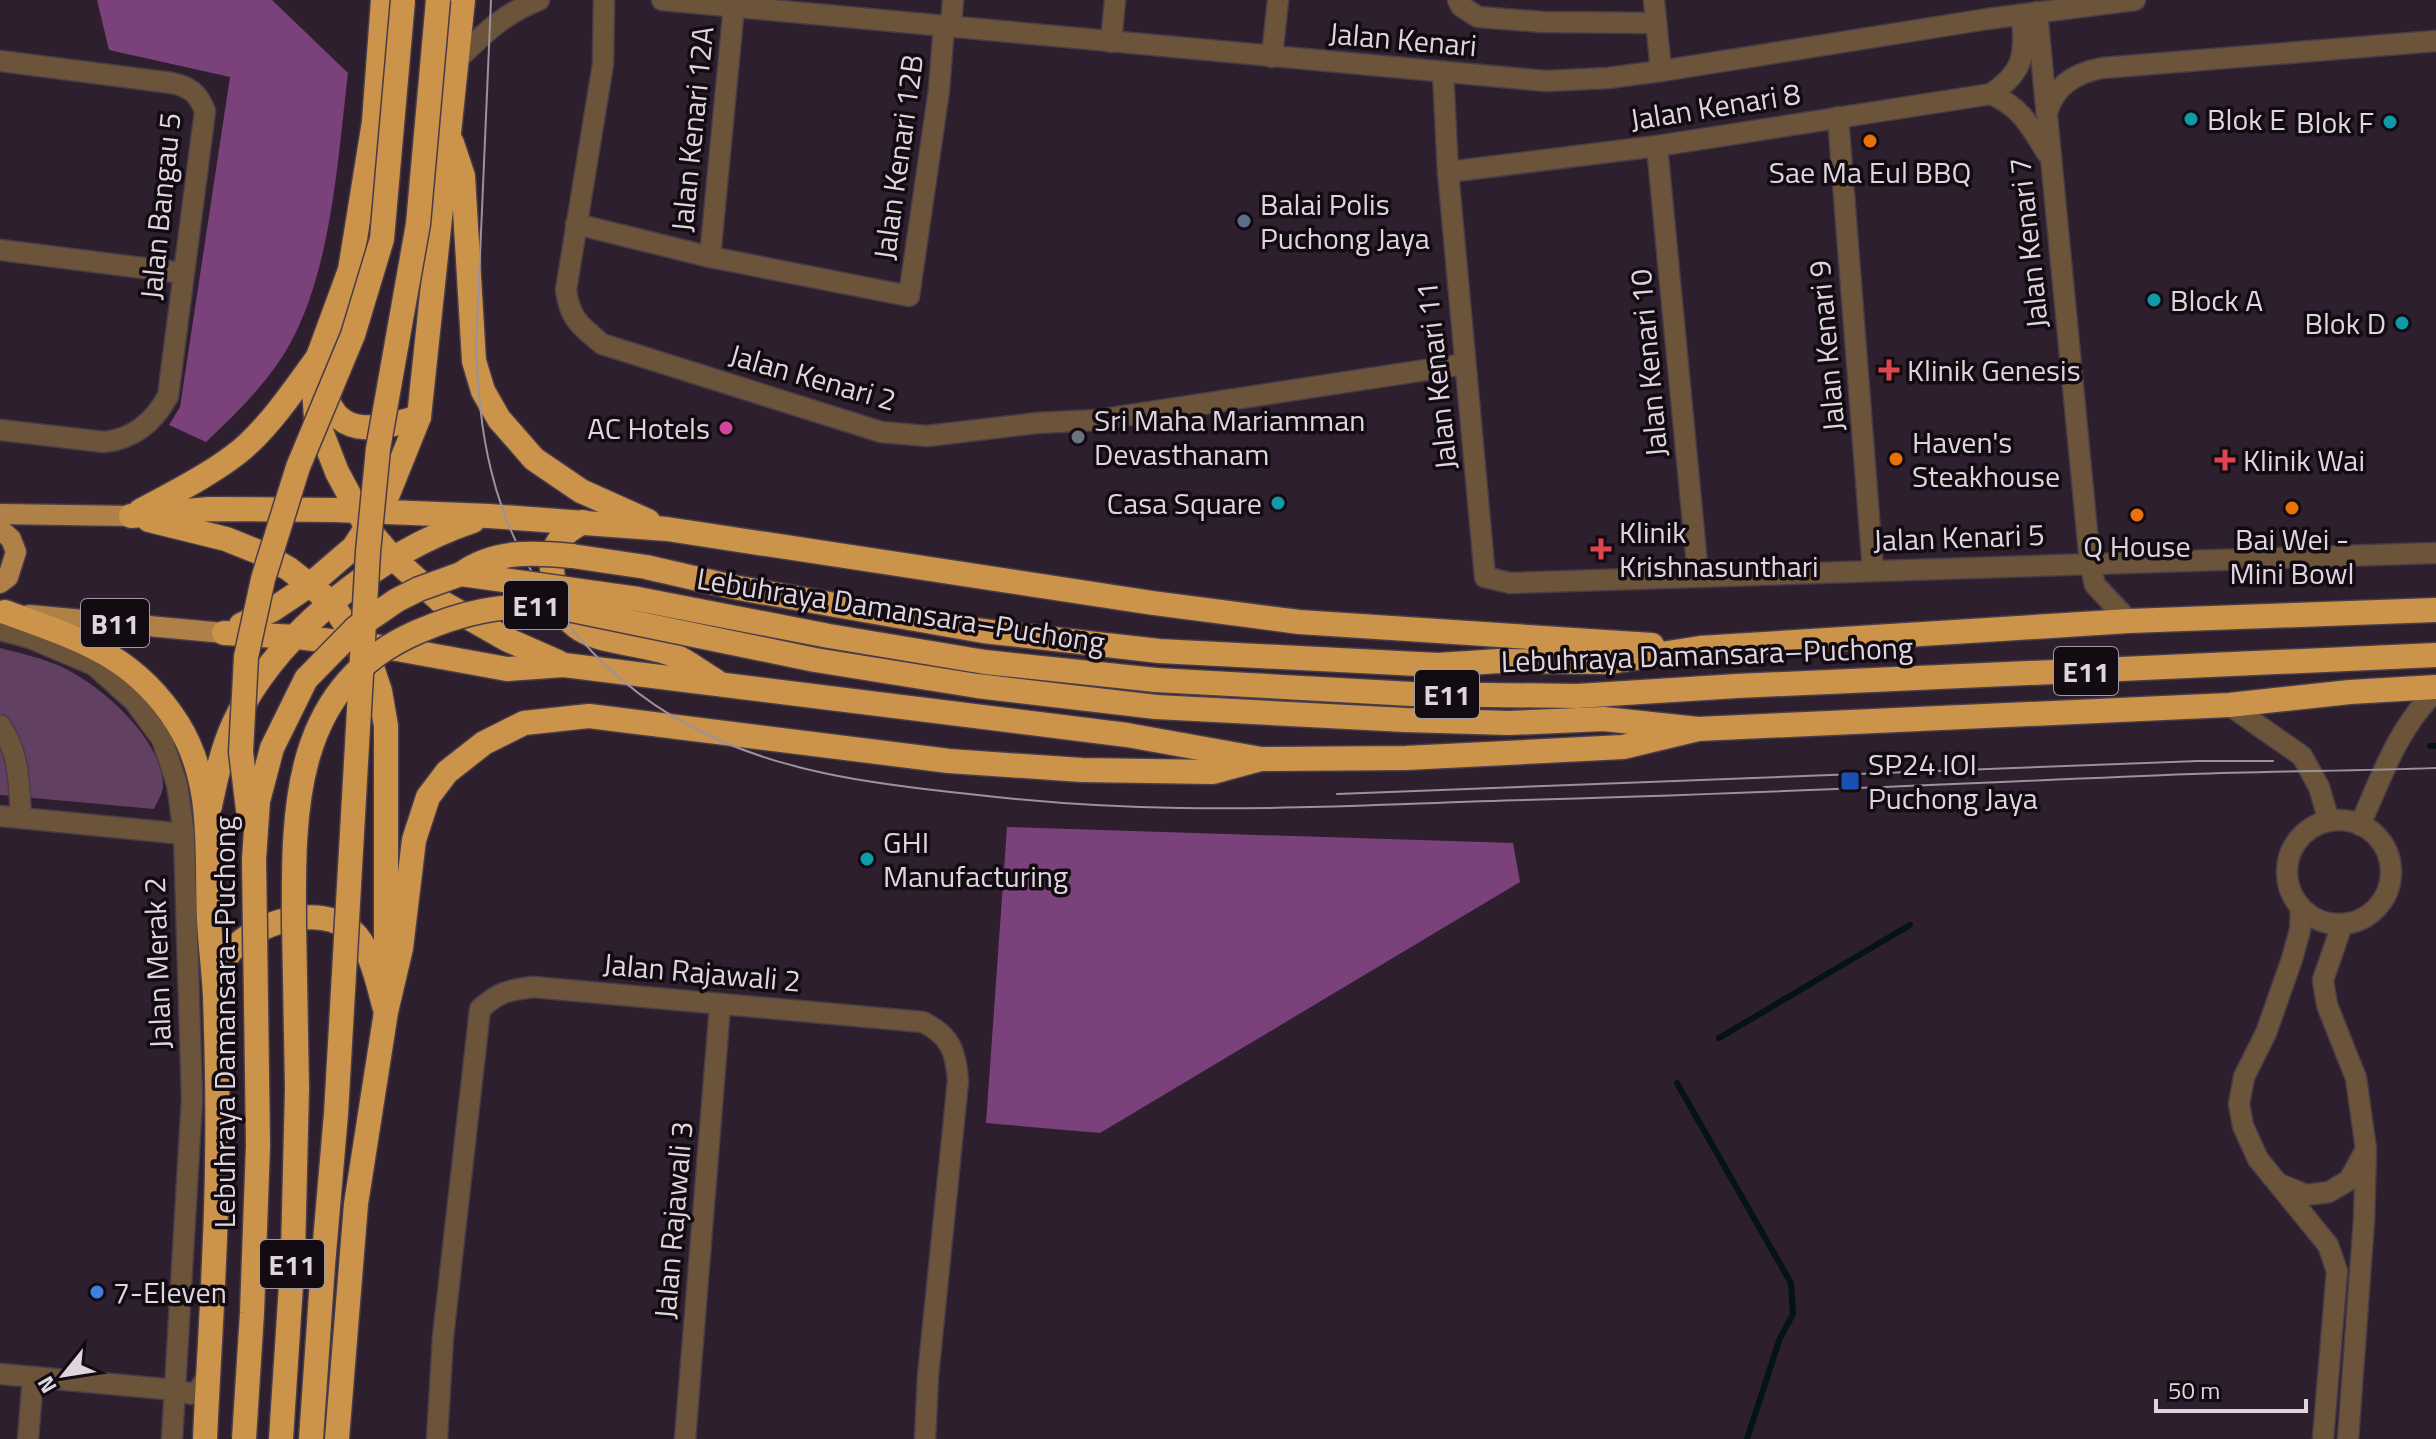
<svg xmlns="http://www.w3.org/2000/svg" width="2436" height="1439" viewBox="0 0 2436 1439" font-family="'Titillium Web',sans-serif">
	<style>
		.green { fill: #614061 }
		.forest { fill: #7a417b }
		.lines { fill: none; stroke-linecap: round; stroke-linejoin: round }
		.stream { stroke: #051318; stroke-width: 6 }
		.minor-casing { stroke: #493c49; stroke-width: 23 }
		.major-casing { stroke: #493c49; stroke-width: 23 }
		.highway-casing { stroke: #493c49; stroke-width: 27 }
		.minor { stroke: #6b5439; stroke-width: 20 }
		.major { stroke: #b08147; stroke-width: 20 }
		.highway { stroke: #cc934b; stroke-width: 24 }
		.tram { stroke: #9c919c; stroke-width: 2 }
		.highway-bridge-casing { stroke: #493c49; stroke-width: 27; stroke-linecap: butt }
		.highway-bridge { stroke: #cc934b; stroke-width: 24 }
		.culture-dot { fill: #0f9aa8; stroke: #120c12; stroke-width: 3 }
		.food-dot { fill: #e8710a; stroke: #120c12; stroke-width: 3 }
		.service-dot { fill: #5c6f8a; stroke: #120c12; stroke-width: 3 }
		.health-dot { fill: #e0444e; stroke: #120c12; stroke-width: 3 }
		.hotel-dot { fill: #d1479c; stroke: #120c12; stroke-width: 3 }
		.worship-dot { fill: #6b7280; stroke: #120c12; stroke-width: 3 }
		.transit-dot { fill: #1a4fb4; stroke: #120c12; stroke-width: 3 }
		.shop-dot { fill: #3f7fe0; stroke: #120c12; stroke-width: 3 }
		.labels { text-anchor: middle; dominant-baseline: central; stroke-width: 7; stroke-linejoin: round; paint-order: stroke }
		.shield { fill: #120c12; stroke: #a299a1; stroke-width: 2 }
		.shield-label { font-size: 28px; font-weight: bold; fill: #dfd5de }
		.street-label { font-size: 30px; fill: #dfd5de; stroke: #120c12 }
		.poi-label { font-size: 30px; fill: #dfd5de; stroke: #120c12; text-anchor: start }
	</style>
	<rect width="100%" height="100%" fill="#2d1f2d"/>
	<path class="green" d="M0 648C20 653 41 658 60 666 100 684 163 739 163 786 163 793 157 802 154 809L0 795Z"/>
	<g class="forest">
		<path d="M97 0H272L348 73C337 164 331 290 276 366 256 394 231 418 206 442L169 425 180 407 230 77 109 50Z"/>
		<polygon points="1007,827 1513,843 1520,882 1100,1133 986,1123"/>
	</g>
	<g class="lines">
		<g class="stream">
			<polyline points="2430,746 2436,746"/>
			<polyline points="1719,1038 1910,925"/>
			<polyline points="1677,1083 1791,1283 1793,1314 1780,1338 1747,1439"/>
		</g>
		<g class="minor-casing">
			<g id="minor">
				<path d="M604 0 603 64 566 290C570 320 581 326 602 344L881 432 927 436 1037 423 1097 420 1465 364"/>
				<polyline points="662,0 1546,81 1608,78 1661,71 1987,19 2135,0"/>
				<polyline points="1458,0 1461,6 1478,17 1543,22 1656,23"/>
				<polyline points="1654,0 1661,71"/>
				<polyline points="2037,12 2090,563 2095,585 2129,621"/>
				<polyline points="951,26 953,0"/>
				<polyline points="1111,42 1115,0"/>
				<polyline points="1272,57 1278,0"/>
				<path d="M458 59C485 33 503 14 539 0"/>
				<path d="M0 61 172 83C190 87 198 93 205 111L168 396C154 422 133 439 104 442L0 430"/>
				<polyline points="1443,73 1448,172 1485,577 1510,583 2436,553"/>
				<path d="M1991 94C2022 108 2030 126 2047 153"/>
				<path d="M2047 113C2054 86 2075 73 2102 68L2436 41"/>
				<polyline points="1838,117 1873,570"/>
				<polyline points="1657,146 1698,575"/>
				<path d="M1448 172 1657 146 1991 94C2025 71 2025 54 2022 15"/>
				<polyline points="576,224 710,257 909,296 939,90 944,25"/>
				<polyline points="0,250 183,273"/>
				<polyline points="710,257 734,6"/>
				<polyline points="0,630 30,638 94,665 134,701 162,739 177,784 184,834 192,1099 172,1439"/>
				<polyline points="2229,705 2302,756 2319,787 2329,821"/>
				<path d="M0 725C20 753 19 785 21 818"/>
				<polyline points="0,816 184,834"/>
				<circle cx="2339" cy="872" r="52"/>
				<path d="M2360 825C2381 778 2398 727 2436 691"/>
				<polyline points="2301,908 2300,930 2292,959 2266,1033 2244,1077 2239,1104 2243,1126 2258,1159 2328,1245 2337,1271 2323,1439"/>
				<polyline points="2342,925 2323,980 2327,1005 2356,1078 2366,1149 2364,1220 2348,1439"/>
				<polyline points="2282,1185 2306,1195 2329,1192 2349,1180 2364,1153"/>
				<polyline points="0,1374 176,1390 192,1394 200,1389 208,1374"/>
				<polyline points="28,1439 33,1377"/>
				<path d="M437 1439 443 1337 480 1009C499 992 508 990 533 987L923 1022C951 1036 956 1052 958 1081L928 1376 925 1439"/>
				<polyline points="685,1439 720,1006"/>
			</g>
		</g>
		<g class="major-casing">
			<g id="major">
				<polyline points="0,514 131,516"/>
				<polyline points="0,529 11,539 16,552 8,577 0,583"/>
				<polyline points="29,615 224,633"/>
			</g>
		</g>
		<g class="highway-casing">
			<g id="highway">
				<polyline points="383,0 374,122 350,270 318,357 314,389 316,418 337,472 367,528 392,557 443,603 508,640 558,662"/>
				<polyline points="452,143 463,176 474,361 483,391 499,419 534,459 581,491 648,521"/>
				<path d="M323 382C332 440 375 431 419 417"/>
				<path d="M140 511C172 494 221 469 247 445 274 420 296 387 318 357"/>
				<polyline points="131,516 209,509 335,510 489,516 667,529 1153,603 1299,622 1652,645"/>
				<polyline points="149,520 226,539 261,553 289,569 331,602 371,664 380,691 386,726 386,956"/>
				<path d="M583 522C562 533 551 544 552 569 558 646 603 635 662 651 681 656 699 671 716 681"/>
				<polyline points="572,556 646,567 733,587 983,631 1159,651 1438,665 1499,661 1610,662 1700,648 2129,621 2436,610"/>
				<path d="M5 612C78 639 134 654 178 724 215 783 206 853 209 919 210 945 214 971 215 997 217 1054 218 1111 217 1167 216 1258 209 1348 205 1439"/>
				<polyline points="241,625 272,610 311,584 354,547 388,494 419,417 463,0"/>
				<polyline points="224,633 297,637 397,649 507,669 564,665 1127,735 1261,759 1406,758 1623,747 1698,729"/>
				<polyline points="1156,680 1412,694 1577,696 1737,686 2436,655"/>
				<polyline points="1156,707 1405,720 1509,723 1604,719 1698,729 2229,705 2350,692 2436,687"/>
				<path d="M210 806C216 778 222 749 234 723 276 633 381 552 473 521"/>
				<path d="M218 984C221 971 223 959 232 950 258 921 319 904 351 930 372 948 378 985 385 1009"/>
				<polyline points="281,1439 293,1254 297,1088"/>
				<polyline points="311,1439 323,1265"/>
				<polyline points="337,1439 356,1204 386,1012 401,948 414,840 428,797 447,772 484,743 524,723 589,716 949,761 1082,770 1213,772 1261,759"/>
			</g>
		</g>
		<use href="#minor" class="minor"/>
		<use href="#major" class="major"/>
		<use href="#highway" class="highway"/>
		<g class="tram">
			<path d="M491 0 476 349C478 389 481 430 491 470 516 576 593 675 690 726 776 772 873 784 969 794 1038 802 1109 807 1180 808 1294 810 1410 803 1524 800 1747 794 1969 783 2191 774 2273 771 2354 771 2436 768"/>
			<polyline points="1337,794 2198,761 2273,761"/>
		</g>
		<g class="highway-bridge-casing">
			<g id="highway-bridge">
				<path d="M461 574C494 550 533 552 572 556"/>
				<polyline points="249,818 241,752 246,657 263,579 298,467 353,335 382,239 403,0"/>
				<path d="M297 1088C296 1033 295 978 294 923 293 807 293 686 417 632 463 612 502 604 553 606L815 660 977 686 1156 707"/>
				<polyline points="323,1265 336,1114 368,552 378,449 418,224 438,0"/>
				<polyline points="244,1439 252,1313 258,1145 254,859 258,801 272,748 306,679 356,628 397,600 419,589 461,574 638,599 829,636 985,662 1156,680"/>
			</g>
		</g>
		<use href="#highway-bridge" class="highway-bridge"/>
	</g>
	<g class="culture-dot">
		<circle cx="2191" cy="119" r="8"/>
		<circle cx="2390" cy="122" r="8"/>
		<circle cx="2154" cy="300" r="8"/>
		<circle cx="2402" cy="323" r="8"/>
		<circle cx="1278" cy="503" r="8"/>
		<circle cx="867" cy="859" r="8"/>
	</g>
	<g class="food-dot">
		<circle cx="1870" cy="141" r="8"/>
		<circle cx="1896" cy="459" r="8"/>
		<circle cx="2292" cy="508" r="8"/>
		<circle cx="2137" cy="515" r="8"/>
	</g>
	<circle class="service-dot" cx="1244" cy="221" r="8"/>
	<g class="health-dot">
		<path d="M1885 358h8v8h8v8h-8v8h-8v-8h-8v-8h8z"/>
		<path d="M2221 448h8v8h8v8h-8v8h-8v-8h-8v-8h8z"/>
		<path d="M1597 537h8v8h8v8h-8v8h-8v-8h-8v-8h8z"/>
	</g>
	<circle class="hotel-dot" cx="726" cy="428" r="8"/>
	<circle class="worship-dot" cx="1078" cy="437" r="8"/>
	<rect class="transit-dot" x="1840" y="771" width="20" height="20" rx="4"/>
	<circle class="shop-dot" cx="97" cy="1292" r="8"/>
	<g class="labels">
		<g class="shield">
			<rect x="504" y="581" width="64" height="48" rx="6"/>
			<rect x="81" y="599" width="68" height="48" rx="6"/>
			<rect x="2054" y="647" width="64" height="48" rx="6"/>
			<rect x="1415" y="670" width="64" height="48" rx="6"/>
			<rect x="260" y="1240" width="64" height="48" rx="6"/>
		</g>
		<g class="shield-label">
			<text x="536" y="605">E11</text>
			<text x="115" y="623">B11</text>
			<text x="2086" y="671">E11</text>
			<text x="1447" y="694">E11</text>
			<text x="292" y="1264">E11</text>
		</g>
		<g class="street-label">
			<text transform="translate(1403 39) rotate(5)">Jalan Kenari</text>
			<text transform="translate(1715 106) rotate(-9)">Jalan Kenari 8</text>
			<text transform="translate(692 129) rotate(-84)">Jalan Kenari 12A</text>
			<text transform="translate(898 157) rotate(-82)">Jalan Kenari 12B</text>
			<text transform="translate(160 206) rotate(-84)">Jalan Bangau 5</text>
			<text transform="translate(2028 243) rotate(-96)">Jalan Kenari 7</text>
			<text transform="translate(1826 346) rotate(-95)">Jalan Kenari 9</text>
			<text transform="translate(1648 363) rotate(-95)">Jalan Kenari 10</text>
			<text transform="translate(1436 376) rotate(-96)">Jalan Kenari 11</text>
			<text transform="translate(813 377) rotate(16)">Jalan Kenari 2</text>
			<text transform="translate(1959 537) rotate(-2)">Jalan Kenari 5</text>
			<text transform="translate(901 610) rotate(9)">Lebuhraya Damansara–Puchong</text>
			<text transform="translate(1707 654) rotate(-2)">Lebuhraya Damansara–Puchong</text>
			<text transform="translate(157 963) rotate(-92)">Jalan Merak 2</text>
			<text transform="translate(702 972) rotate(5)">Jalan Rajawali 2</text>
			<text transform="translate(224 1022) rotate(-90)">Lebuhraya Damansara–Puchong</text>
			<text transform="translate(673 1220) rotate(-85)">Jalan Rajawali 3</text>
		</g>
		<g class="poi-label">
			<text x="2207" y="119">Blok E</text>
			<text x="2374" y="122" text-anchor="end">Blok F</text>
			<text x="1870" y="172" text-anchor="middle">Sae Ma Eul BBQ</text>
			<text x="1260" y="204">Balai Polis<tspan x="1260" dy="34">Puchong Jaya</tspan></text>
			<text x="2170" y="300">Block A</text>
			<text x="2386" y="323" text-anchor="end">Blok D</text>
			<text x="1907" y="370">Klinik Genesis</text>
			<text x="1094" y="420">Sri Maha Mariamman<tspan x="1094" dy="34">Devasthanam</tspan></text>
			<text x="710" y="428" text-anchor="end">AC Hotels</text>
			<text x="1912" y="442">Haven's<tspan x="1912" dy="34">Steakhouse</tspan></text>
			<text x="2243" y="460">Klinik Wai</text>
			<text x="1262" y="503" text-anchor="end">Casa Square</text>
			<text x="1619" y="532">Klinik<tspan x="1619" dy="34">Krishnasunthari</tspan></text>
			<text x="2292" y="539" text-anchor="middle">Bai Wei -<tspan x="2292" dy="34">Mini Bowl</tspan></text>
			<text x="2137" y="546" text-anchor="middle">Q House</text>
			<text x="1868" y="764">SP24 IOI<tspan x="1868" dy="34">Puchong Jaya</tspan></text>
			<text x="883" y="842">GHI<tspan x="883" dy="34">Manufacturing</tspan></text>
			<text x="113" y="1292">7-Eleven</text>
		</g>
	</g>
	<g transform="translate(64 1375) rotate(240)" stroke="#120c12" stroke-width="6" paint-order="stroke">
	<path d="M0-6L14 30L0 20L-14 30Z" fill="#dfd5de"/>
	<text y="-12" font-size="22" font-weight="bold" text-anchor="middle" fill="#dfd5de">N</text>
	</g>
	<path d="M2156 1399v12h150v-12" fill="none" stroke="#dfd5de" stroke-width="4"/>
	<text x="2168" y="1399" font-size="24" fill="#dfd5de" stroke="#120c12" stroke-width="6" paint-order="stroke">50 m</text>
</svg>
